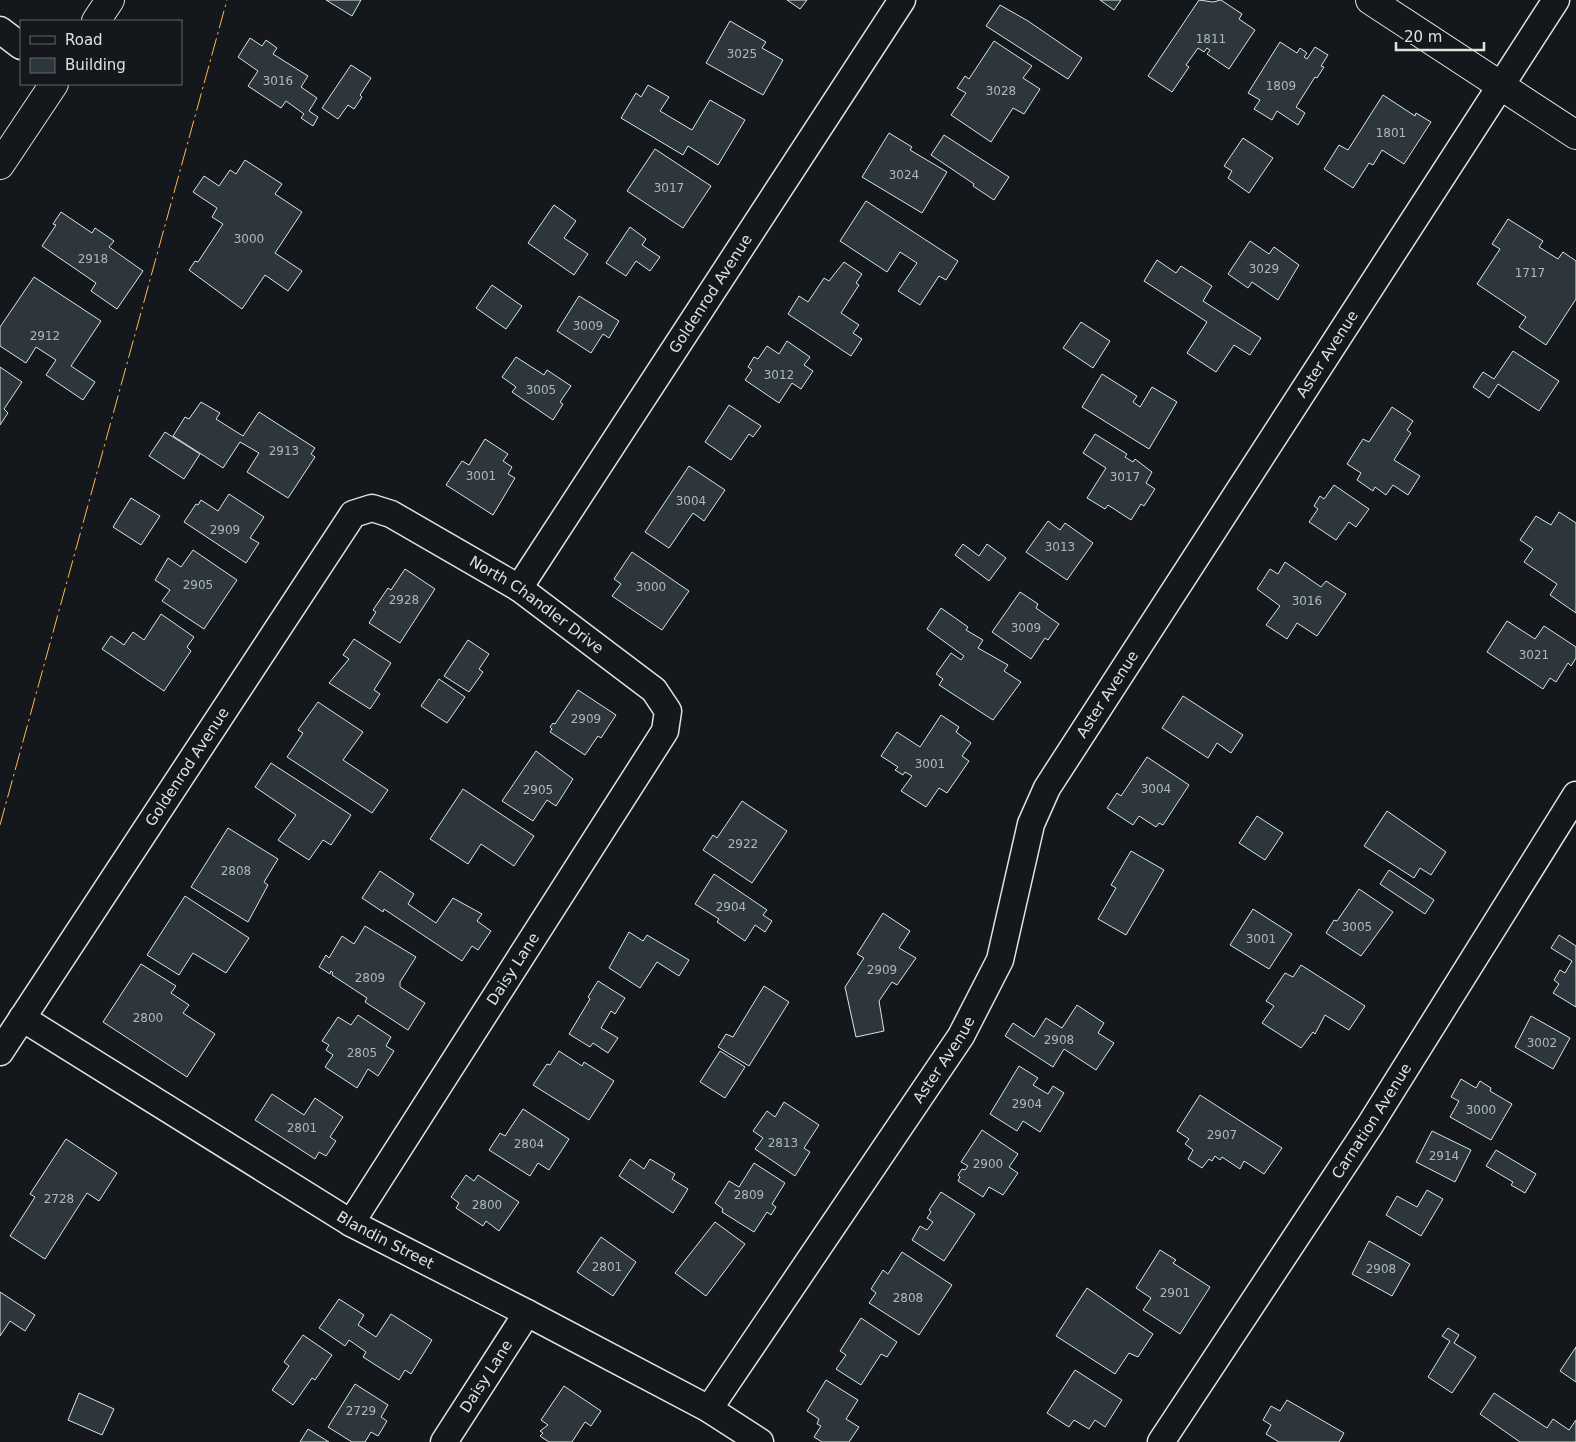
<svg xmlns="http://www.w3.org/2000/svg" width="1576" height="1442" viewBox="0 0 1576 1442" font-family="'DejaVu Sans',sans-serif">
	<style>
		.building { fill: #2c363c; stroke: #d8e6dc }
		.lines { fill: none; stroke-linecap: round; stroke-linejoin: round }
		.minor-casing { stroke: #d8e6dc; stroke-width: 29 }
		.tertiary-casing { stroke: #d8e6dc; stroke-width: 30 }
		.secondary-casing { stroke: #d8e6dc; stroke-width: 30 }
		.minor { stroke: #14181c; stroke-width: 26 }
		.tertiary { stroke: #14181c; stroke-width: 28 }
		.secondary { stroke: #14181c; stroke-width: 28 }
		.power { stroke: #ffb74d; stroke-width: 1; stroke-dasharray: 18 4 2.5 4; stroke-linecap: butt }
		.labels { text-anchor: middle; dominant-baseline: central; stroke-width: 4; stroke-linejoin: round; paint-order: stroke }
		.number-label { font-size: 12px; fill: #adbab4 }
		.street-label { font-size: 15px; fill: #d8e6dc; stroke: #14181c }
	</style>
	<rect width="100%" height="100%" fill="#14181c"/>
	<g class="building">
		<polygon points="326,0 361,0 352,16"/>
		<polygon points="787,0 807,0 800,9"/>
		<polygon points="1100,0 1121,0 1114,10"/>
		<polygon points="1199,0 1213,2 1221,0 1242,14 1239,19 1255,30 1229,69 1207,54 1210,50 1207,48 1204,52 1198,48 1186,65 1189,67 1172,92 1148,76"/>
		<polygon points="1000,5 1028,21 1082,58 1068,79 986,26"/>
		<polygon points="730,21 766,42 762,48 783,60 763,95 706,63"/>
		<polygon points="250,38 262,46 266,40 277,48 273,54 308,76 301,87 317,98 309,111 318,117 313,126 301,118 304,114 286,101 281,108 248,86 258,71 238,57"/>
		<polygon points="994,41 1032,66 1023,78 1040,89 1024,114 1013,108 991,142 951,115 966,93 957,88 965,76 969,79"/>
		<polygon points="1280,42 1297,53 1300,48 1307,53 1304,57 1307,59 1315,47 1328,55 1321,66 1324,67 1317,78 1315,77 1296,107 1305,113 1298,125 1277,111 1272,120 1254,109 1260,100 1248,93"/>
		<polygon points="351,65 371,78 360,95 362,97 354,109 348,105 338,119 322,108"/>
		<polygon points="648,85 669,97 660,111 692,130 710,100 745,120 718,165 688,146 683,155 621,118 636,93 641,97"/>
		<polygon points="1383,95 1415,116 1416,113 1431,122 1404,164 1382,150 1373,165 1369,163 1353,188 1324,169 1339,145 1348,150"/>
		<polygon points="889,133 912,147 910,150 947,172 922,213 862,177"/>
		<polygon points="944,135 1009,177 994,200 973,186 974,184 931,155"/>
		<polygon points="1243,138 1273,158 1249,193 1228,178 1232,171 1224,166"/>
		<polygon points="655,149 711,186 683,228 627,191"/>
		<polygon points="245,160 282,184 275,194 302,212 275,253 302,271 288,291 265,275 242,309 189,270 195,261 198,262 223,224 212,217 217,208 193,192 204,176 219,186 230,170 236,174"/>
		<polygon points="866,201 958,261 946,280 939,276 920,305 898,291 917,263 900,252 887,272 840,241"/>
		<polygon points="554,205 576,221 564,238 588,254 574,275 528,243"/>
		<polygon points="61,212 92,233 95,228 114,241 109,247 143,271 117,309 91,291 96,283 42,246 56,225 53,224"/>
		<polygon points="1508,219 1543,241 1539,247 1558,259 1563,252 1576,261 1576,299 1546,345 1519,327 1526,317 1477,284 1500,249 1492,244"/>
		<polygon points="630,227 646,239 642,245 660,257 650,271 636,261 626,276 606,263"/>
		<polygon points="1250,241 1269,254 1274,247 1299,265 1278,300 1252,282 1248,288 1228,274"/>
		<polygon points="1157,260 1176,273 1181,266 1212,286 1203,301 1261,338 1250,355 1234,345 1216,372 1187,353 1207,322 1144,281"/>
		<polygon points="844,262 862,274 856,283 859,285 841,313 859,325 853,333 862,339 851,356 788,314 799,296 808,302 824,278 829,281"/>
		<polygon points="34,277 101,321 71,366 95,382 83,400 46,375 56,360 36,347 26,363 0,346 0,327"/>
		<polygon points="492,285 522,306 506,329 476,308"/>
		<polygon points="579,296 619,321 609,338 603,334 591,353 557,331"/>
		<polygon points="1081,322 1110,341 1093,368 1063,348"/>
		<polygon points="787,341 810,357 804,365 813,371 801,389 792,383 779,403 745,380 752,370 748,367 754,357 758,359 767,346 779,354"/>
		<polygon points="1513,351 1559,381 1539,411 1498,384 1489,398 1473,387 1483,372 1494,379"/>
		<polygon points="516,357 544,375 547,370 571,386 560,402 563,404 553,420 512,392 516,387 502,377"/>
		<polygon points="0,367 22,382 4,409 8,413 0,425"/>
		<polygon points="1102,374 1137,396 1133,402 1140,407 1152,387 1177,402 1149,449 1082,407"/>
		<polygon points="201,402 220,413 216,419 243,436 259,412 315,448 311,454 315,457 288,498 247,472 259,453 240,442 223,468 173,436 185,417 189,419"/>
		<polygon points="729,405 761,426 753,437 749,434 731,460 705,442"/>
		<polygon points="1392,407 1413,421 1407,430 1411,433 1394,460 1420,476 1408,495 1393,485 1386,495 1375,487 1373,491 1357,480 1361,473 1347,464 1363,439 1369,442"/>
		<polygon points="165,432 200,454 184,479 149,456"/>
		<polygon points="1095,434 1127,454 1125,457 1133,462 1135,459 1152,472 1146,483 1155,489 1144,506 1141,504 1131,520 1108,505 1105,509 1087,498 1106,468 1083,453"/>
		<polygon points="485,439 508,454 503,461 512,467 508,474 515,478 493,515 446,485 462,461 469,465"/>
		<polygon points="689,466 725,490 704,521 693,513 669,548 645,532"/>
		<polygon points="1334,485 1369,509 1356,527 1349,522 1336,540 1309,522 1318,509 1314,506 1320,496 1324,499"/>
		<polygon points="229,494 264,517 250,538 259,543 246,563 184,522 196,504 198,505 201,500 218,511"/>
		<polygon points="131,498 160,516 141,545 113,527"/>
		<polygon points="1559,512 1576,523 1576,613 1550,595 1557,584 1524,562 1533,549 1520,540 1536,516 1551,525"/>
		<polygon points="1048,521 1060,530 1065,523 1093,543 1067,580 1026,552"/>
		<polygon points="963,544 979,556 987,544 1006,558 989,581 955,555"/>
		<polygon points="193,550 237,580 204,629 162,601 170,590 155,580 168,558 181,567"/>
		<polygon points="632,552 689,591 662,630 612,596 621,584 614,579"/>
		<polygon points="1285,562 1321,587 1326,581 1346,594 1317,636 1297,623 1287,639 1266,625 1280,606 1257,589 1270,569 1278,574"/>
		<polygon points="405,569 435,589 400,643 369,623 376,612 373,610 388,588 391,590"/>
		<polygon points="1020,592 1038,604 1036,608 1059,624 1048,640 1045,638 1031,659 992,632"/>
		<polygon points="941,608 968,627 966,630 983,640 978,648 1008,665 1004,671 1021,682 993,720 939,685 943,679 936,674 951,653 961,660 964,656 927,629"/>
		<polygon points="161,614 194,637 187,647 191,651 164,691 102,649 111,636 124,645 133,632 144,640"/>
		<polygon points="1507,621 1535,639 1544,626 1576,647 1576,658 1571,666 1568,663 1556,682 1550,678 1543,689 1487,652"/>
		<polygon points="354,639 391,663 374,690 380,694 370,709 329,683 349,659 343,655"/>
		<polygon points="468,640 489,654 479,669 483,672 469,692 444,676"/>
		<polygon points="439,679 465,697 447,723 421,706"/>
		<polygon points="578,690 616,715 601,738 598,736 585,755 550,732 552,729 550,727 553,723 555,724"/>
		<polygon points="1183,696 1243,735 1231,753 1217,743 1208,758 1162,728"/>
		<polygon points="318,702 363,732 343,760 388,790 372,813 287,757 303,733 298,730"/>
		<polygon points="941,715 959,727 956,732 971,743 962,756 969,761 947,793 939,788 926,807 901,791 912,776 905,772 903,775 895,770 898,767 881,756 897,732 920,747"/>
		<polygon points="536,751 573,779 556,806 547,800 533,821 502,801"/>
		<polygon points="1147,757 1189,785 1163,825 1159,823 1156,827 1139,816 1133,825 1107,808 1117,793 1121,796"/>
		<polygon points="271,763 351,815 331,845 323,840 309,860 278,840 296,815 255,787"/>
		<polygon points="463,789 534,836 514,866 481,844 468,864 430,839"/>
		<polygon points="742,801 787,831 752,883 703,850 713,835 717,838"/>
		<polygon points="1387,811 1446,852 1431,875 1420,868 1414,878 1364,846"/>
		<polygon points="1257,816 1283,833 1265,860 1239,843"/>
		<polygon points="228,828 278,859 264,882 268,885 248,922 191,887"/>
		<polygon points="1131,851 1164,870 1126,935 1098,919 1116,888 1111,885"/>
		<polygon points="1389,870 1434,900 1425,914 1380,884"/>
		<polygon points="380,871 414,894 408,904 436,923 453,898 482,914 477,921 491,931 478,950 472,946 462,961 384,909 383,912 362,898"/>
		<polygon points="714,874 767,910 763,915 772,921 765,932 755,925 745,941 717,922 719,919 695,904"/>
		<polygon points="1359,889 1393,912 1361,956 1326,933 1334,920 1337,921"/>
		<polygon points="185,896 249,938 226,973 193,953 179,975 147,955"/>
		<polygon points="1253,909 1292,934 1269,969 1230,945"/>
		<polygon points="883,913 910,931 899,948 916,958 897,985 892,982 879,1001 884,1031 856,1037 845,987 864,958 857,954"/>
		<polygon points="365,926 416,957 400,982 400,987 425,1003 408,1030 365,1002 367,998 332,975 333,973 331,971 330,974 319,967 326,955 329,958 342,936 354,944"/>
		<polygon points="629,932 643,941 647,935 689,960 679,976 657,962 640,988 609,968"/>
		<polygon points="1559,935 1576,946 1576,1007 1553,993 1559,984 1554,980 1560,970 1565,973 1572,961 1551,948"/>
		<polygon points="141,964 176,986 171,993 189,1005 183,1013 215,1034 187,1077 103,1022"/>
		<polygon points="1301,965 1365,1006 1349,1030 1325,1015 1315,1034 1313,1032 1301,1048 1262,1023 1274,1006 1266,1001 1285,973 1293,977"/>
		<polygon points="598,981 625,998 615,1014 611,1011 601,1028 618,1038 608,1053 593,1043 590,1047 569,1034 590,999 588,997"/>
		<polygon points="764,986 789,1002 749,1066 718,1047 726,1034 733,1037"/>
		<polygon points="1077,1005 1104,1023 1098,1033 1114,1043 1096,1070 1064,1049 1053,1067 1005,1036 1013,1023 1034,1037 1046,1018 1062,1028"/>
		<polygon points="358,1015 391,1037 386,1046 394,1051 378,1076 368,1069 357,1088 325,1067 333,1055 326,1050 329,1045 322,1041 338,1017 351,1025"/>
		<polygon points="1531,1016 1570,1038 1553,1069 1515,1047"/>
		<polygon points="559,1051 582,1066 584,1062 614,1081 589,1120 533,1085 547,1064 550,1065"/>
		<polygon points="720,1051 745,1067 725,1098 700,1082"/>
		<polygon points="1019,1066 1038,1078 1033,1085 1048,1094 1053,1086 1064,1093 1040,1132 1023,1121 1017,1131 990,1114"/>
		<polygon points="1461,1079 1476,1088 1480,1081 1491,1088 1490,1091 1512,1104 1491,1140 1450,1117 1459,1101 1451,1097"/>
		<polygon points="272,1094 304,1115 315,1098 343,1117 330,1137 336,1141 326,1156 319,1152 315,1159 255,1120"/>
		<polygon points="1200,1095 1282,1148 1264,1174 1244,1161 1240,1169 1222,1157 1220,1160 1215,1156 1212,1161 1209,1159 1202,1168 1188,1159 1193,1150 1185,1144 1189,1139 1177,1131"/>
		<polygon points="784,1102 819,1125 804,1148 810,1152 795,1176 755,1149 763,1138 753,1131 767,1111 775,1117"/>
		<polygon points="523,1109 569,1139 549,1170 538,1163 530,1176 489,1150 500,1133 505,1136"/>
		<polygon points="982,1130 1018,1154 1009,1167 1018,1173 1003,1195 989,1187 983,1197 958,1181 960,1177 958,1175 962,1169 965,1170 968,1166 961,1162"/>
		<polygon points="1432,1131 1471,1150 1455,1182 1416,1162"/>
		<polygon points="66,1139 117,1173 99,1201 87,1193 45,1259 10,1236 35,1197 30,1194"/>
		<polygon points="1496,1150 1536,1174 1525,1193 1511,1185 1513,1182 1486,1166"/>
		<polygon points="630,1159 644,1169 650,1159 675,1174 672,1179 688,1189 673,1213 619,1176"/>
		<polygon points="754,1163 785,1183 772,1204 776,1207 771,1215 767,1212 754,1232 722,1212 723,1209 715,1203 729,1181 739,1187"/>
		<polygon points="466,1175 474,1181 478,1175 519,1202 499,1231 486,1221 483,1226 456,1208 459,1203 451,1197"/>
		<polygon points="1427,1190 1443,1199 1421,1236 1386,1215 1397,1196 1417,1207"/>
		<polygon points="941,1192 975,1214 944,1261 912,1240 920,1226 927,1230 933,1222 927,1218 931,1212 929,1210"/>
		<polygon points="715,1222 745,1244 706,1296 675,1273"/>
		<polygon points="601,1237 636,1262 613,1296 577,1272"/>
		<polygon points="1369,1241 1410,1264 1392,1296 1352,1274"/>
		<polygon points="1160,1250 1176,1260 1173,1263 1210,1287 1180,1334 1143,1310 1151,1298 1136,1288"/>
		<polygon points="902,1252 952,1285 919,1335 869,1303 876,1293 871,1289 883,1270 888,1274"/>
		<polygon points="1087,1288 1153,1334 1138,1357 1129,1353 1115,1374 1056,1336"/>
		<polygon points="0,1292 35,1315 25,1331 10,1321 0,1336"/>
		<polygon points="339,1299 364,1315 358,1325 376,1337 391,1314 432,1340 411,1374 405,1370 399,1380 363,1357 366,1352 349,1340 345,1346 319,1328"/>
		<polygon points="861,1318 897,1342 887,1357 881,1354 861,1385 836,1369 846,1355 840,1351"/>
		<polygon points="1448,1328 1459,1335 1454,1343 1476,1357 1452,1393 1428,1377 1450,1341 1442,1336"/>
		<polygon points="303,1335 332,1355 315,1380 312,1378 293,1405 272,1390 289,1366 284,1362"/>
		<polygon points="1576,1347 1576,1382 1560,1371"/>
		<polygon points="1075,1370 1122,1400 1105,1427 1095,1420 1089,1429 1074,1420 1069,1427 1047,1413"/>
		<polygon points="826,1380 858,1400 846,1419 859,1427 849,1442 822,1442 814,1437 821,1426 817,1424 819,1419 807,1411"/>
		<polygon points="355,1384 388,1405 381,1417 387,1421 378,1436 371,1432 365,1442 352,1442 328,1427"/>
		<polygon points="564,1386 601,1411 591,1426 585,1422 572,1442 549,1442 540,1436 543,1433 540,1431 548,1425 541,1420"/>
		<polygon points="79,1393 114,1409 102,1435 68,1420"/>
		<polygon points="1494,1393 1547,1428 1553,1419 1569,1430 1576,1420 1576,1442 1520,1442 1480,1414"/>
		<polygon points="1287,1400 1344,1433 1339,1442 1279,1442 1266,1434 1271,1425 1263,1420 1271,1406 1280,1411"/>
		<polygon points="308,1429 329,1442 300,1442"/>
	</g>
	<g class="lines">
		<g class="minor-casing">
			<g id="minor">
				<polyline points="0,30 21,46"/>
				<path id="s1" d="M519 588 902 0"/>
				<path id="s2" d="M22 1018 351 1223 527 1313 709 1409 760 1442"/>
				<path id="s3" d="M0 1052 353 514 372 508 391 514 519 588 654 690 668 711 665 731 351 1223"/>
				<path id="s4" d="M709 1409 961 1036 1000 960 1031 824 1047 788 1556 0"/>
				<path id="s5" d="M444 1442 527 1313"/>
				<path id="s6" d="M1161 1442 1370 1125 1576 795"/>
			</g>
		</g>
		<g class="tertiary-casing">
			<g id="tertiary">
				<polyline points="96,21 110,0"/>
				<polyline points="0,165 54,84"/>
			</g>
		</g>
		<g class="secondary-casing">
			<polyline id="secondary" points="1370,0 1576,135"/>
		</g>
		<use href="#minor" class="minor"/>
		<use href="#tertiary" class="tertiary"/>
		<use href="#secondary" class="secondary"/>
		<polyline class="power" points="0,825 227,0"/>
	</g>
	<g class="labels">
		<g class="number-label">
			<text x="1211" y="39">1811</text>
			<text x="742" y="54">3025</text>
			<text x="278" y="81">3016</text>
			<text x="1281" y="86">1809</text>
			<text x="1001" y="91">3028</text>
			<text x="1391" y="133">1801</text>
			<text x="904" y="175">3024</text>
			<text x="669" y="188">3017</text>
			<text x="249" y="239">3000</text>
			<text x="93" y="259">2918</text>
			<text x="1264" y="269">3029</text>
			<text x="1530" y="273">1717</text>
			<text x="588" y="326">3009</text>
			<text x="45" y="336">2912</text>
			<text x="779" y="375">3012</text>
			<text x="541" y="390">3005</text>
			<text x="284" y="451">2913</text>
			<text x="481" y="476">3001</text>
			<text x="1125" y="477">3017</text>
			<text x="691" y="501">3004</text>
			<text x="225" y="530">2909</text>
			<text x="1060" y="547">3013</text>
			<text x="198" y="585">2905</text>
			<text x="651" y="587">3000</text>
			<text x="404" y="600">2928</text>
			<text x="1307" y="601">3016</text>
			<text x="1026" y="628">3009</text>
			<text x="1534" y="655">3021</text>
			<text x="586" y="719">2909</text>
			<text x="930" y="764">3001</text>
			<text x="1156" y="789">3004</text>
			<text x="538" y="790">2905</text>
			<text x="743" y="844">2922</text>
			<text x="236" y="871">2808</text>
			<text x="731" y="907">2904</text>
			<text x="1357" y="927">3005</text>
			<text x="1261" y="939">3001</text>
			<text x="882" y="970">2909</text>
			<text x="370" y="978">2809</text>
			<text x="148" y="1018">2800</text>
			<text x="1059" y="1040">2908</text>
			<text x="1542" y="1043">3002</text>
			<text x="362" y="1053">2805</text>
			<text x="1027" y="1104">2904</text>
			<text x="1481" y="1110">3000</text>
			<text x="302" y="1128">2801</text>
			<text x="1222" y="1135">2907</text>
			<text x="783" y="1143">2813</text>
			<text x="529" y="1144">2804</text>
			<text x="1444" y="1156">2914</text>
			<text x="988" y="1164">2900</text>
			<text x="749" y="1195">2809</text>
			<text x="59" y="1199">2728</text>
			<text x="487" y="1205">2800</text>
			<text x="607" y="1267">2801</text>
			<text x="1381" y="1269">2908</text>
			<text x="1175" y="1293">2901</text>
			<text x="908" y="1298">2808</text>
			<text x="361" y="1411">2729</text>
		</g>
		<g class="street-label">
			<text stroke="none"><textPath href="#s1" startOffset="351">Goldenrod Avenue</textPath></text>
			<text stroke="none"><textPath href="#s4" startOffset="1231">Aster Avenue</textPath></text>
			<text stroke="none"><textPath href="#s3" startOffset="855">North Chandler Drive</textPath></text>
			<text stroke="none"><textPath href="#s4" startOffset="826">Aster Avenue</textPath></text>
			<text stroke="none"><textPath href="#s3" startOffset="341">Goldenrod Avenue</textPath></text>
			<text transform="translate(513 969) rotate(-57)">Daisy Lane</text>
			<text stroke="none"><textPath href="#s4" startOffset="421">Aster Avenue</textPath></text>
			<text stroke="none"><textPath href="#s6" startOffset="384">Carnation Avenue</textPath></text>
			<text stroke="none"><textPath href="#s2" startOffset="426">Blandin Street</textPath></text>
			<text stroke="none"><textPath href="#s5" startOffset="78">Daisy Lane</textPath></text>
		</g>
	</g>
	<rect x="20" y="20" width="162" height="65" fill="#14181c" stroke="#626a69"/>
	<rect x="30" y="36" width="25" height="8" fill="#14181c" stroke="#626a69"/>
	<text x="65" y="45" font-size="15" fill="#d8e6dc">Road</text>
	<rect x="30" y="58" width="25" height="15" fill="#2c363c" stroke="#626a69"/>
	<text x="65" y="70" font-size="15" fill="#d8e6dc">Building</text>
	<path d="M1396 42v8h88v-8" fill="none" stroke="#d8e6dc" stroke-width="2.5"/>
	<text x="1404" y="42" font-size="15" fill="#d8e6dc" stroke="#14181c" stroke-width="4" paint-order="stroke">20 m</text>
</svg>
